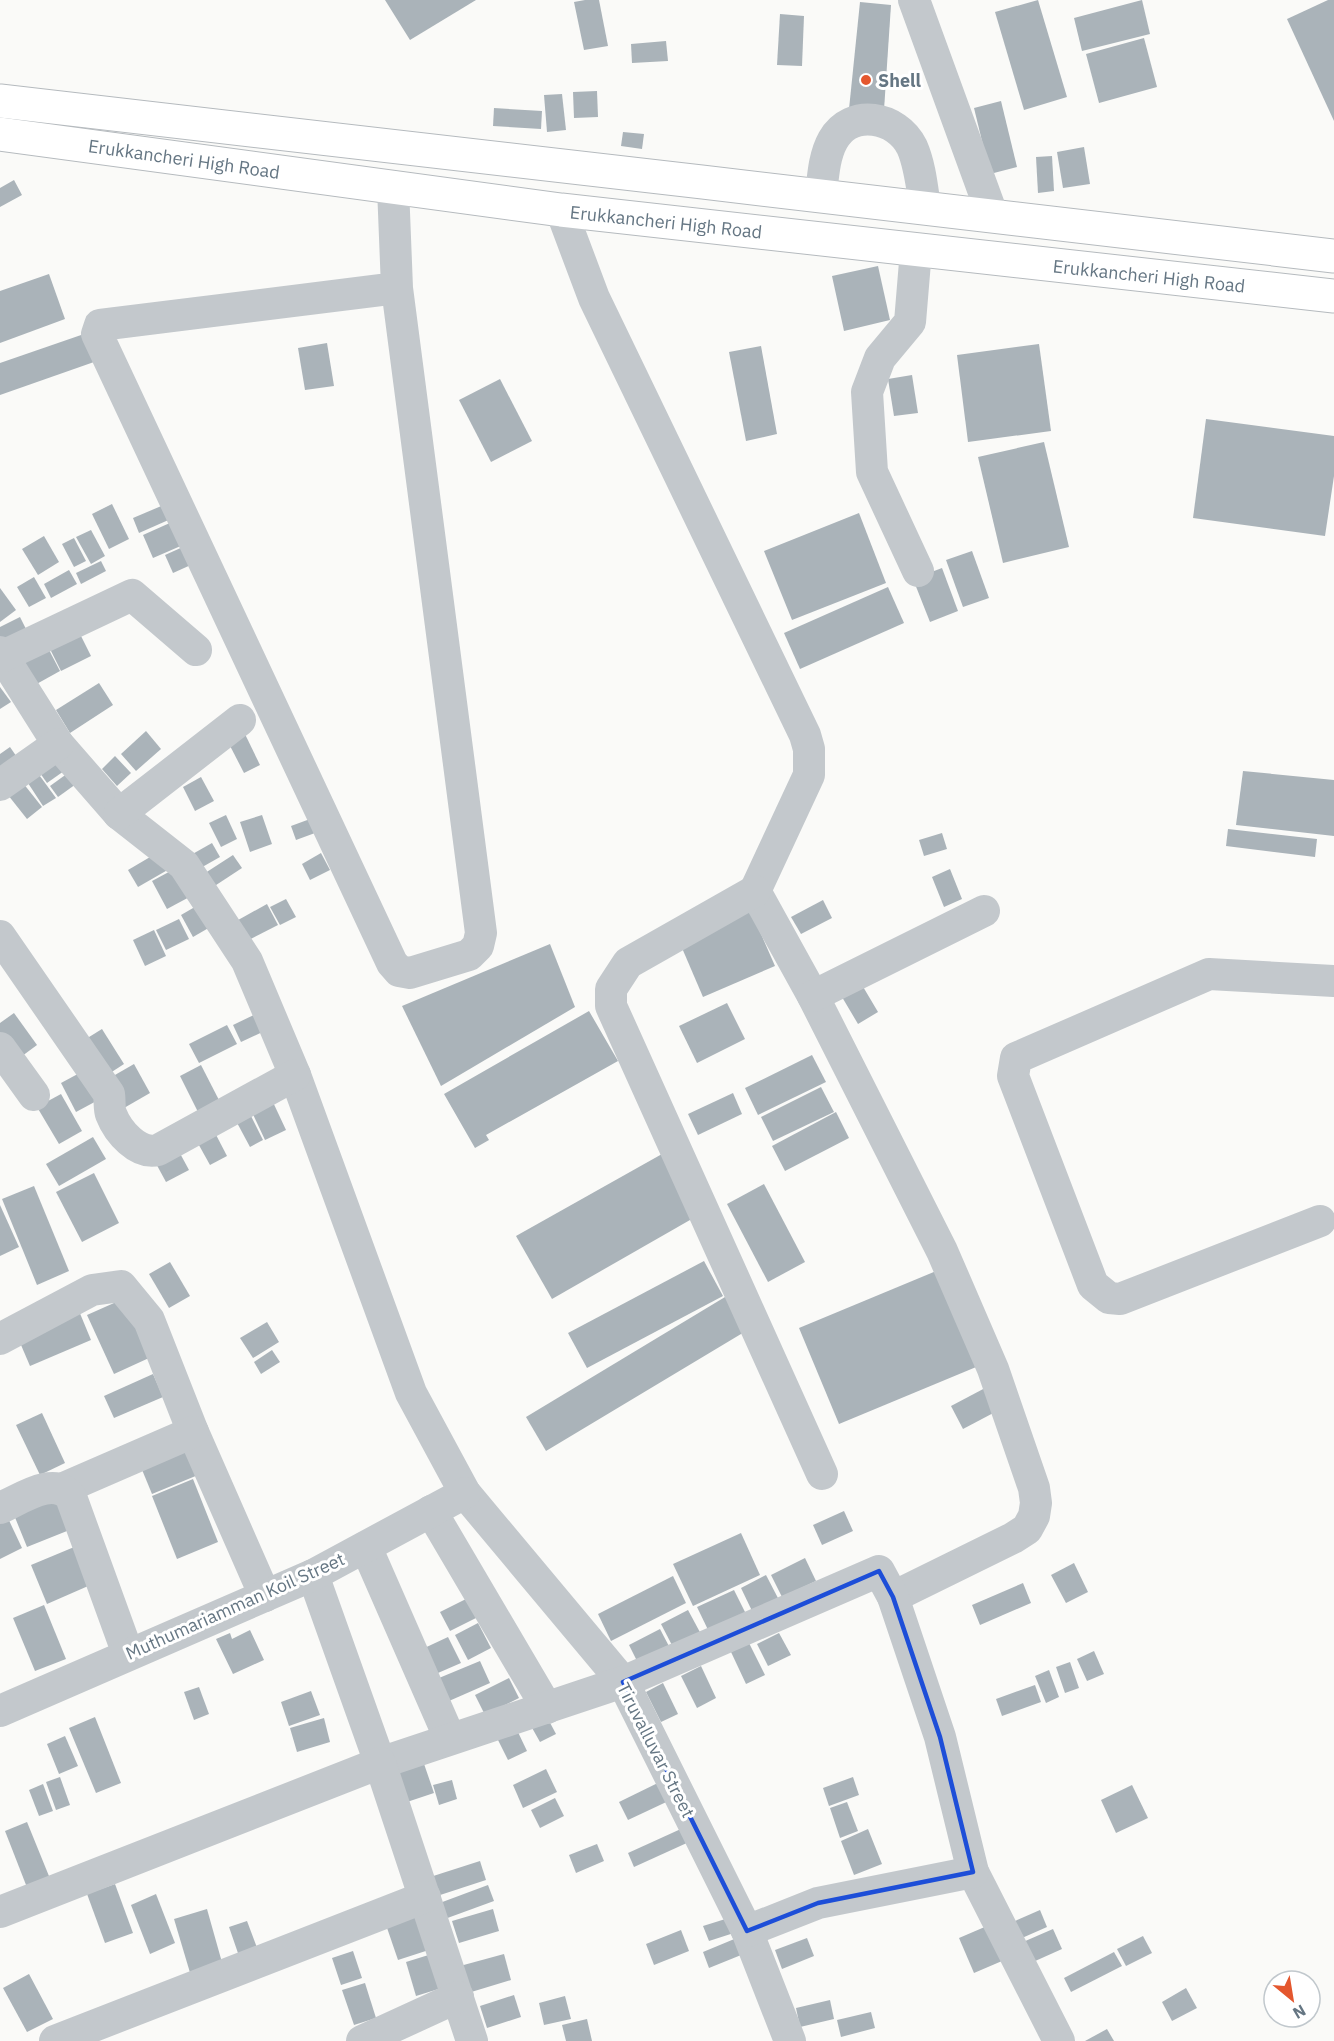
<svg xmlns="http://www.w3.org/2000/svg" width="1334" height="2041" viewBox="0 0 1334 2041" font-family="'IBM Plex Sans',sans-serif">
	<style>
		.building { fill: #aab3b9 }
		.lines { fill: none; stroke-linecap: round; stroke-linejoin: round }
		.major-casing { stroke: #b5babe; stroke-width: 35 }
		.minor { stroke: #c3c8cc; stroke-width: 32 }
		.major { stroke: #fff; stroke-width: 33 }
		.marked { fill: none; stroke: #1d4ed8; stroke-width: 4.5; stroke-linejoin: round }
		.poi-dot { fill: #e4572e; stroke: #fff; stroke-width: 2 }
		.labels { text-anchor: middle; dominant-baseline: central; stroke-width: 6; stroke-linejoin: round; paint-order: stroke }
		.poi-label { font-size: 18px; font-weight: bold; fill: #657683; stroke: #fff; text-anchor: start }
		.street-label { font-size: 18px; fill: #657683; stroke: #fff }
	</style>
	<rect width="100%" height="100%" fill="#fafaf8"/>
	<g class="building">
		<polygon points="385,0 476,0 410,40"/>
		<polygon points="585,0 599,0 608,46 584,50 574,2"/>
		<polygon points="1038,0 1067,97 1024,110 995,12"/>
		<polygon points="1142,0 1150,34 1082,51 1074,18"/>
		<polygon points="1328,0 1334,0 1334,121 1287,19"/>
		<polygon points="860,2 891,5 884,110 849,109"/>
		<polygon points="780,14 804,16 802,66 777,65"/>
		<polygon points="1144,38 1157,87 1099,103 1086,54"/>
		<polygon points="666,41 668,61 632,63 631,44"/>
		<polygon points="597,91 598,117 574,118 573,92"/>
		<polygon points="562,94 566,130 547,132 544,95"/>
		<polygon points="1001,101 1017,167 990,174 974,108"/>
		<polygon points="494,108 542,111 541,129 493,126"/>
		<polygon points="623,132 644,134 642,149 621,146"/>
		<polygon points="1084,147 1090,184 1063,188 1057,152"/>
		<polygon points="1052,156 1054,191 1038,193 1036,157"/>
		<polygon points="14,180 22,195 0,207 0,188"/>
		<polygon points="878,266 890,320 844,331 832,276"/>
		<polygon points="49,274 65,319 0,343 0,291"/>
		<polygon points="84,334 94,362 0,395 0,363"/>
		<polygon points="327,343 334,386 305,390 298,348"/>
		<polygon points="1039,344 1051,431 968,442 957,355"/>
		<polygon points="761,346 777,434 746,441 729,352"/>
		<polygon points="912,375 918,413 894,416 888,379"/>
		<polygon points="500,379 532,441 491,462 459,400"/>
		<polygon points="1206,419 1334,436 1334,476 1325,536 1193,518"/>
		<polygon points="1044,442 1069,547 1003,563 978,457"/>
		<polygon points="112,504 129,539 109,549 92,514"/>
		<polygon points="166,504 173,518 139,533 133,518"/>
		<polygon points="859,513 886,583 792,620 764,551"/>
		<polygon points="172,522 183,545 153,558 143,535"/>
		<polygon points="91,530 105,556 91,564 76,537"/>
		<polygon points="44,536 59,562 38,575 22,549"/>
		<polygon points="74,538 86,561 74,567 62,544"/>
		<polygon points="185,546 193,564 173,573 165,555"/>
		<polygon points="972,551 989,598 963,607 946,560"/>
		<polygon points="101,561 106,571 81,584 76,573"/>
		<polygon points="942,568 958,611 930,622 913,579"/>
		<polygon points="69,570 77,584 51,598 44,584"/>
		<polygon points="34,577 46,598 29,607 17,587"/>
		<polygon points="888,587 904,623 800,669 784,633"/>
		<polygon points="0,588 16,610 0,622"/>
		<polygon points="20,617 28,633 0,640 0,627"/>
		<polygon points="80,634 91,656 61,671 50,649"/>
		<polygon points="48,648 60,671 33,686 21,662"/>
		<polygon points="99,683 113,705 70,733 56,710"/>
		<polygon points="0,687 11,702 0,709"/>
		<polygon points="243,730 260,765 244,773 226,738"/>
		<polygon points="146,731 161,749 136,771 121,754"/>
		<polygon points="10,747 21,763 0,778 0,754"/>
		<polygon points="115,756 131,773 117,786 102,769"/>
		<polygon points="57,761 64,771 47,783 40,773"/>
		<polygon points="1243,771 1334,780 1334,836 1236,825"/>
		<polygon points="37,772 56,798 43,806 26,780"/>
		<polygon points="68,773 76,784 58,797 50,786"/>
		<polygon points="201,777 214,801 195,811 183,787"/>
		<polygon points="23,783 42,807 27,819 8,795"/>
		<polygon points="226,815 237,839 221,847 209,823"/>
		<polygon points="262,815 272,844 250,852 240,822"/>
		<polygon points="310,819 315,833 296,840 291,826"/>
		<polygon points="1228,829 1317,839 1315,857 1226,846"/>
		<polygon points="942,833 947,849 924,856 919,840"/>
		<polygon points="212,843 220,857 197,870 189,856"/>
		<polygon points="162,850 171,868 138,887 128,870"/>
		<polygon points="321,853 330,870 310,880 302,864"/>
		<polygon points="233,855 242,868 207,891 199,877"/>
		<polygon points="180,866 195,894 167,909 152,881"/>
		<polygon points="950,869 962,899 944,907 932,877"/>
		<polygon points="286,899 296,917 280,925 270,907"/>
		<polygon points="823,900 832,918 801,934 791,917"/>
		<polygon points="200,904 212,926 193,937 181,915"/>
		<polygon points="267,904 278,925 241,944 231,924"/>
		<polygon points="751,911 775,966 703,997 679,941"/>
		<polygon points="179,919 189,939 166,950 156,930"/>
		<polygon points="154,930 166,956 145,966 133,940"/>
		<polygon points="550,944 575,1007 441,1086 402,1006"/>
		<polygon points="859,980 878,1012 858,1024 839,992"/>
		<polygon points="727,1003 745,1039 697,1063 679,1026"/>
		<polygon points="262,1011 271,1028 241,1042 233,1025"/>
		<polygon points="589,1011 618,1061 486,1135 489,1140 475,1148 444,1094"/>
		<polygon points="14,1013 37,1045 14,1062 0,1043 0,1023"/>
		<polygon points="227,1025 237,1044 199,1063 189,1044"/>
		<polygon points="102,1029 124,1064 104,1077 81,1042"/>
		<polygon points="812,1055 826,1082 758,1115 745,1088"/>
		<polygon points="134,1064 150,1093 124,1108 108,1079"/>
		<polygon points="201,1065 221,1104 200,1116 180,1076"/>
		<polygon points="87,1069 102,1098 76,1112 61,1083"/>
		<polygon points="821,1087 834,1112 773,1141 761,1117"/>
		<polygon points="733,1093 742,1114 698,1135 688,1114"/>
		<polygon points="61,1094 82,1131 59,1144 37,1107"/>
		<polygon points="271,1098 286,1130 265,1140 250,1108"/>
		<polygon points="249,1112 263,1140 250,1147 235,1119"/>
		<polygon points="836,1112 849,1138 785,1171 772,1146"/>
		<polygon points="213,1129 227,1156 210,1165 195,1138"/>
		<polygon points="93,1137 106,1159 59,1186 46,1164"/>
		<polygon points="176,1146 189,1170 166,1182 153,1158"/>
		<polygon points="662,1154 697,1216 552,1299 516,1236"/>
		<polygon points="94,1173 119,1223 82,1242 56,1192"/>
		<polygon points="764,1184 805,1262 768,1282 727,1204"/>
		<polygon points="34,1186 69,1271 37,1285 2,1199"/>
		<polygon points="0,1205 19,1247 0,1256"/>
		<polygon points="704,1261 723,1296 587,1368 568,1333"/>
		<polygon points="170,1262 190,1296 169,1308 149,1274"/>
		<polygon points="941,1269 981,1365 839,1424 799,1328"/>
		<polygon points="730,1294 751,1328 546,1451 526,1417"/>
		<polygon points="123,1299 149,1358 114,1374 87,1315"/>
		<polygon points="79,1311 91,1340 30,1366 18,1338"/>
		<polygon points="267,1322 279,1342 253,1358 240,1338"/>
		<polygon points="272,1350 280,1362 261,1374 254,1362"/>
		<polygon points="153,1374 163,1397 114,1418 104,1396"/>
		<polygon points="987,1387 999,1410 963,1429 951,1406"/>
		<polygon points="42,1413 65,1463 40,1475 16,1425"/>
		<polygon points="185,1442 198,1475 152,1494 138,1460"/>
		<polygon points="193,1479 218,1542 177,1559 152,1496"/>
		<polygon points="57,1492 72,1529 27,1547 12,1510"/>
		<polygon points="844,1511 853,1531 822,1545 813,1525"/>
		<polygon points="6,1514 22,1548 0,1559 0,1517"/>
		<polygon points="741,1533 760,1575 693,1606 673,1564"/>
		<polygon points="79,1545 95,1583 47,1604 31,1565"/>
		<polygon points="805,1558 816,1581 782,1597 771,1575"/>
		<polygon points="1074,1563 1088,1592 1066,1603 1051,1575"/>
		<polygon points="766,1575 779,1600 753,1613 741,1588"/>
		<polygon points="673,1576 686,1603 611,1641 598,1614"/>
		<polygon points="1023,1583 1031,1603 980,1625 972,1605"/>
		<polygon points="734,1590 748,1618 711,1636 697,1607"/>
		<polygon points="468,1598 478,1617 450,1631 440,1612"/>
		<polygon points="44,1605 66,1659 35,1671 13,1618"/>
		<polygon points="688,1610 702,1636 675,1651 661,1624"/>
		<polygon points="478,1623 491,1648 468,1660 455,1635"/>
		<polygon points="660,1629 672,1652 641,1669 629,1645"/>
		<polygon points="250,1630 264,1660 233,1674 216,1639 230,1633 232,1639"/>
		<polygon points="779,1633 791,1655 768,1666 757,1644"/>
		<polygon points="448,1637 461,1663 431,1676 418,1651"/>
		<polygon points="749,1643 765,1675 746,1684 731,1652"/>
		<polygon points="1094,1651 1104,1674 1087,1681 1077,1659"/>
		<polygon points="480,1661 490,1683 449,1701 439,1678"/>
		<polygon points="1070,1662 1079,1688 1065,1693 1056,1667"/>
		<polygon points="701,1666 716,1698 697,1708 681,1676"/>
		<polygon points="1049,1670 1059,1697 1046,1703 1035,1676"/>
		<polygon points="509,1678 519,1698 485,1715 475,1695"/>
		<polygon points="663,1683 678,1714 661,1722 646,1692"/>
		<polygon points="1035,1685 1041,1702 1002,1716 996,1699"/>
		<polygon points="199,1687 209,1714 194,1720 184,1692"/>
		<polygon points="311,1691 320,1715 289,1726 281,1702"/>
		<polygon points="95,1717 121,1783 96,1793 69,1728"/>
		<polygon points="547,1717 556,1734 540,1742 531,1726"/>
		<polygon points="324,1718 330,1742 297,1752 290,1728"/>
		<polygon points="516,1728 527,1751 508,1760 497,1738"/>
		<polygon points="65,1736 78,1766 59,1774 47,1744"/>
		<polygon points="422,1758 434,1793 407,1802 396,1767"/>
		<polygon points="546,1769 557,1792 523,1808 513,1785"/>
		<polygon points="60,1777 70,1805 56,1810 46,1782"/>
		<polygon points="853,1777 859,1795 829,1806 823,1788"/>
		<polygon points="668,1778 677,1797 628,1820 619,1802"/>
		<polygon points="452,1780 457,1799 439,1805 433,1785"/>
		<polygon points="43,1784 53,1811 39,1816 29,1790"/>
		<polygon points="1132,1785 1148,1818 1116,1833 1101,1800"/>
		<polygon points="555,1798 564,1816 540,1828 531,1810"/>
		<polygon points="847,1802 858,1831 840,1838 830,1808"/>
		<polygon points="27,1822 51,1881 28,1890 5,1831"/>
		<polygon points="683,1828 689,1842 634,1867 628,1853"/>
		<polygon points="868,1829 882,1864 854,1875 841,1841"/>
		<polygon points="597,1844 604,1861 576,1873 569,1855"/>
		<polygon points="480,1861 486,1880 434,1897 427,1878"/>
		<polygon points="115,1884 133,1933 105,1943 87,1894"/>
		<polygon points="488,1885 494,1901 442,1920 437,1904"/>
		<polygon points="156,1894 175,1943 150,1954 131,1905"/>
		<polygon points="207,1909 223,1966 191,1976 174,1919"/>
		<polygon points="422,1909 435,1948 398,1960 385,1922"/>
		<polygon points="493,1909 499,1931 459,1943 452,1921"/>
		<polygon points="1040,1910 1047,1927 1022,1938 1015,1921"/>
		<polygon points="735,1916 740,1931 709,1941 703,1926"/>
		<polygon points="247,1921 259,1953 240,1959 229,1927"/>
		<polygon points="987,1926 1002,1961 974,1973 959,1938"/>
		<polygon points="1053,1929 1062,1949 1033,1962 1023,1942"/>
		<polygon points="681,1930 689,1951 654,1965 646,1944"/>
		<polygon points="744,1935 751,1951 709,1968 703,1952"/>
		<polygon points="1143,1936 1152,1953 1126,1966 1117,1949"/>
		<polygon points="807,1938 814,1956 782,1969 775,1950"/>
		<polygon points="353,1951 362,1978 341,1985 332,1958"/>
		<polygon points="1114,1952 1122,1966 1071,1992 1064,1978"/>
		<polygon points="435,1953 445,1987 416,1996 406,1962"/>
		<polygon points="504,1954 511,1980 468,1993 460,1966"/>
		<polygon points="29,1974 53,2019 27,2032 3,1988"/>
		<polygon points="365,1983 376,2018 354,2025 342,1990"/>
		<polygon points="1186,1988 1197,2008 1172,2021 1162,2002"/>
		<polygon points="514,1995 521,2017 487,2028 480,2006"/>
		<polygon points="565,1996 571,2019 544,2025 539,2003"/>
		<polygon points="830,2000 834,2019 800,2027 796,2008"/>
		<polygon points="871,2012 875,2028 841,2037 837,2020"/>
		<polygon points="587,2019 592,2041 566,2041 562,2025"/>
		<polygon points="1107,2029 1114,2041 1085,2041"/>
	</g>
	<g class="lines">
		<g class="major-casing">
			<g id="major">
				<path d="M0 101C444 155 890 201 1334 256"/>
				<polyline points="0,134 561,210 1334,296"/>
			</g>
		</g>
		<g class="minor">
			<polyline points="914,0 992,214"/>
			<polyline points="393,187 397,288 481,933 478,946 469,955 410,973 399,971 392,963 97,334 100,325 397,288"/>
			<path d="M821 195C823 177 824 156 833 140 851 108 897 116 912 147 920 165 922 187 925 207"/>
			<polyline points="561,210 594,298 805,735 809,749 809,775 755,891 813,996 942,1251 993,1369 1034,1488 1036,1503 1034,1516 1027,1529 1013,1538 893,1597"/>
			<polyline points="916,250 910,322 880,358 867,392 872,472 918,571"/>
			<polyline points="0,652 58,744 119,814 184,865 247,961 295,1075 411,1393 465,1493 623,1682 747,1931 790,2041"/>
			<polyline points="3,656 132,595 196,650"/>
			<polyline points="0,785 58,744"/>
			<polyline points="119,814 240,720"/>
			<polyline points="755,891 628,963 611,989 611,1006 822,1474"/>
			<path d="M0 936 109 1094C110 1100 109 1109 111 1114 118 1132 138 1155 158 1150L295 1075"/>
			<polyline points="813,996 984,911"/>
			<polyline points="0,1048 34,1095"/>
			<polyline points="1320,1221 1120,1299 1109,1298 1093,1285 1013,1076 1016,1058 1209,974 1334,981"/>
			<polyline points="0,1339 92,1290 121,1286 149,1320 193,1432 265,1596"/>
			<polyline points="64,1488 193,1432"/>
			<path d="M0 1508C21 1499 54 1475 71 1497L128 1654"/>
			<polyline points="431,1511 547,1708"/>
			<polyline points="366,1547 450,1739"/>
			<polyline points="313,1575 380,1763 623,1682 879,1571 893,1597 940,1737 973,1872 1059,2041"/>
			<polyline points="0,1711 313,1575 465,1493"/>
			<polyline points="0,1912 380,1763 472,2041"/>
			<polyline points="747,1931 818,1903 973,1872"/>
			<polyline points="55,2041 425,1897"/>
			<polyline points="362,2041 458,1997"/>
		</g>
		<use href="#major" class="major"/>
	</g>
	<path class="marked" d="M879 1571 893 1597 940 1737 973 1872 818 1903 747 1931 623 1682Z"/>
	<circle class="poi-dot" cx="866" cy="80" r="6"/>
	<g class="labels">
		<g class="poi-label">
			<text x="878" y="80">Shell</text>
		</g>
		<g class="street-label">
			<text transform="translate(184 159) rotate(8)">Erukkancheri High Road</text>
			<text transform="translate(666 222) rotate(6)">Erukkancheri High Road</text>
			<text transform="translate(1149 276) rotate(6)">Erukkancheri High Road</text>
			<text transform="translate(235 1606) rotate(-24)">Muthumariamman Koil Street</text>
			<text transform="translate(656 1750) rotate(63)">Tiruvalluvar Street</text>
		</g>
	</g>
	<g transform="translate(1292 1999) rotate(150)"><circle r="28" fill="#ffffff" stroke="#c1c8cd" stroke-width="1.5"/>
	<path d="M0-4.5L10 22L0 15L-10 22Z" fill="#e4572e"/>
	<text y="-9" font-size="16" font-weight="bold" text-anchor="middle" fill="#657683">N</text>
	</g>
</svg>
